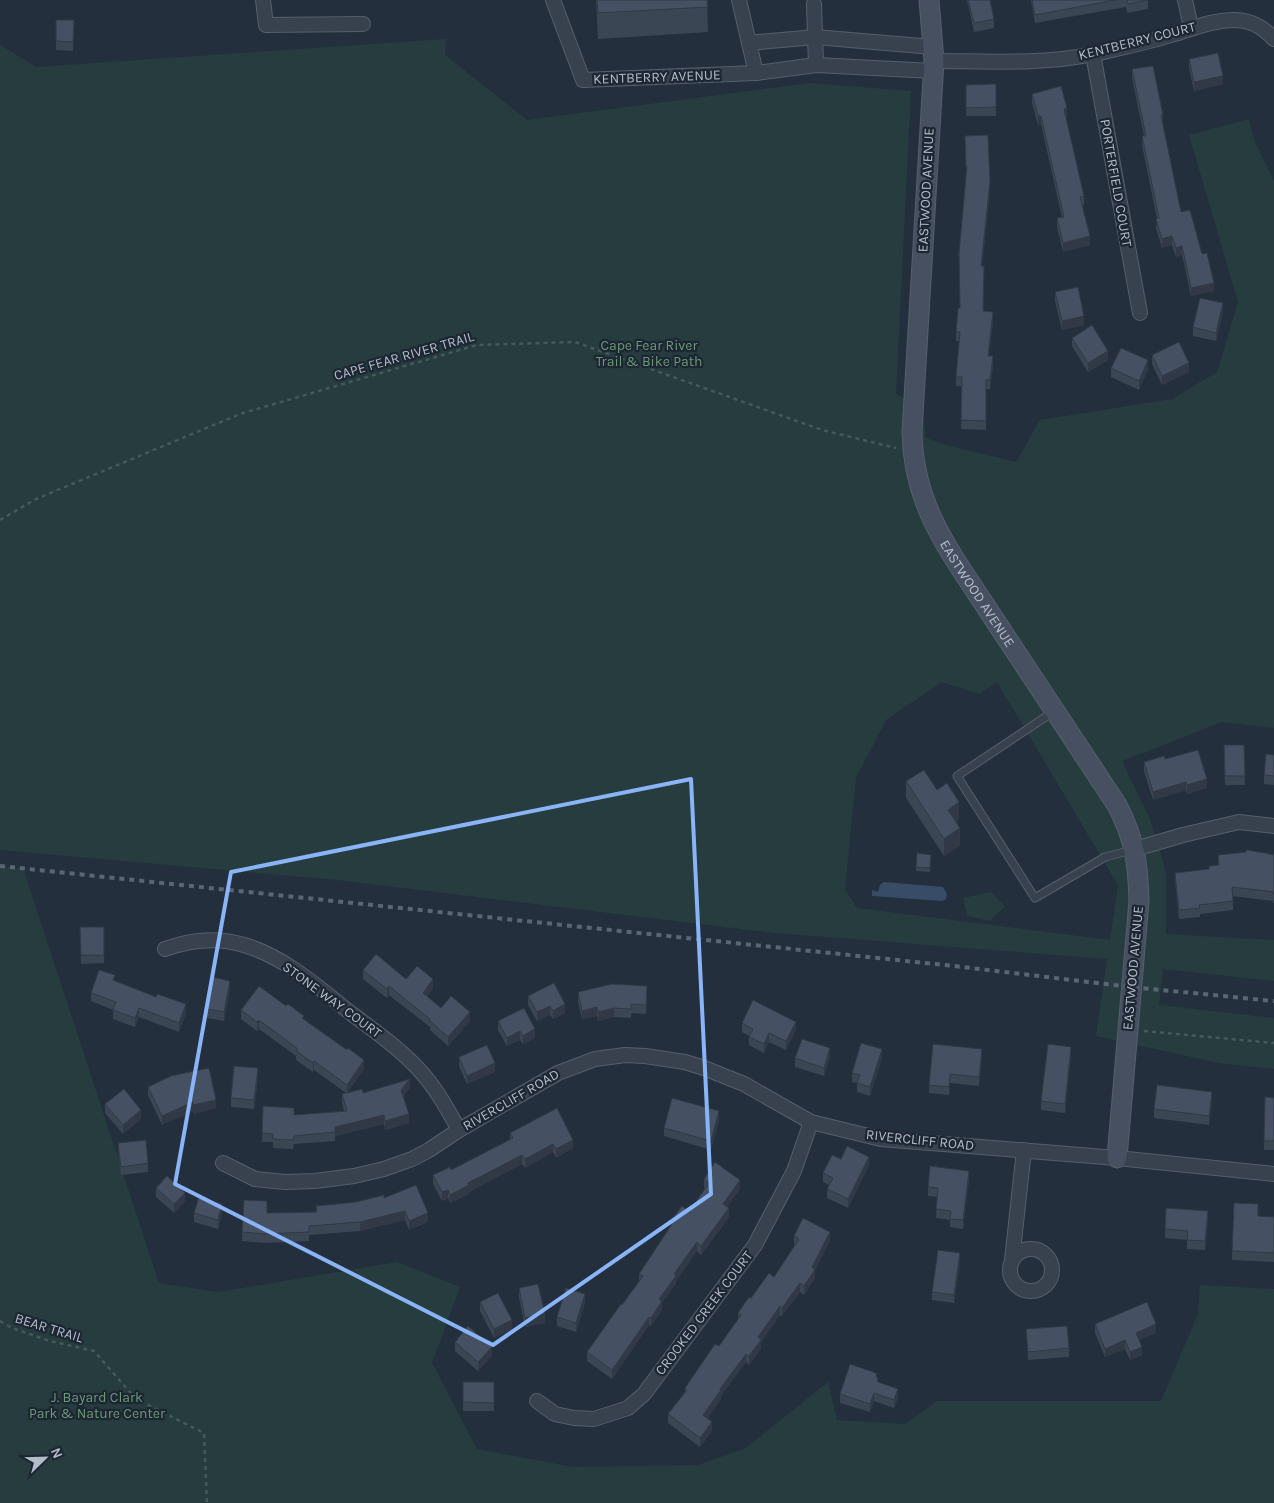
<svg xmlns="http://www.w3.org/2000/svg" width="1274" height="1503" viewBox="0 0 1274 1503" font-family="Karla,sans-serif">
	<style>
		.green { fill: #263c3f; fill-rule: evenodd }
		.water { fill: #394c67 }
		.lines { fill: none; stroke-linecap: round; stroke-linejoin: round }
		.lane-casing { stroke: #565f6c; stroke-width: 9 }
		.street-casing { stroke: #565f6c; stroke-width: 16 }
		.secondary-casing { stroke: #565f6c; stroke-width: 21 }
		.path { stroke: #44595c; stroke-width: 2.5; stroke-dasharray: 4 4; stroke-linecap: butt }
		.lane { stroke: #38414e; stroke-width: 7 }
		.street { stroke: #38414e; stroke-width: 14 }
		.secondary { stroke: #465061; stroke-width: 19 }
		.rail { stroke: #5a6575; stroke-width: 4; stroke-dasharray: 5 5; stroke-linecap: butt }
		.wall { fill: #3b4654 }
		.shaded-wall { fill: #303945 }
		.building { fill: #455162; stroke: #303945 }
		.marked { fill: none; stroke: #8ab4f8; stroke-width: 4; stroke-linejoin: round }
		.labels { text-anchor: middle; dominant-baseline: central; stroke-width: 4.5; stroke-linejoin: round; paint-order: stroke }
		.street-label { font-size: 14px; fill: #b4bcc9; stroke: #1d2633 }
		.park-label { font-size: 14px; fill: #6b9a76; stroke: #1d2633 }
	</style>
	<rect width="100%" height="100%" fill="#242f3e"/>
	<g class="green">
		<path d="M446 39 445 55 527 120 810 83 911 91 896 394 922 409 926 438 946 445 1016 462 1040 420 1172 399 1217 372 1238 302 1189 135 1249 119 1254 140 1274 181V728L1222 722 1122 761 1150 819 1166 872V934L1274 940V981L1163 969 1159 1005 1274 1018V1069L1219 1063 1096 1036 1107 959 775 933 337 880 0 850V45L36 67ZM942 682 979 694 997 682 1118 885 1110 940 857 908 845 889 856 778 886 720Z"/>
		<polygon points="0,866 23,868 159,1283 218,1292 397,1262 460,1287 432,1363 477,1449 573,1467 698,1465 746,1448 828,1382 837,1420 905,1424 937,1401 1161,1401 1198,1314 1200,1285 1274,1289 1274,1503 0,1503"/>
		<polygon points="991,892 1005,906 990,921 967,916 963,898"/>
	</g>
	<polygon class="water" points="884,882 943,887 947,894 946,899 942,901 872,896 872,890 878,892 880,885"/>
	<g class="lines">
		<g class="lane-casing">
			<polyline id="lane" points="1053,712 957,776 1035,898 1105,857 1132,850"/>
		</g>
		<g class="street-casing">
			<g id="street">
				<polyline points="263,0 266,25 363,24"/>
				<polyline points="553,0 583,80 756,73 739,0"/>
				<polyline points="1185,0 1191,27"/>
				<polyline points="814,4 816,65"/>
				<polyline points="749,43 815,37 933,47"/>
				<polyline points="1093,54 1140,313"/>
				<path d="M934 61C987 61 1041 65 1094 54 1120 48 1146 43 1171 35 1193 29 1211 20 1234 20 1251 20 1263 27 1274 39"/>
				<polyline points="756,73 816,65 933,71"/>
				<polyline points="1135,849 1183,835 1239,822 1274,826"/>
				<path d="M165 949C190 940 218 937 244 945 285 957 319 988 352 1014 376 1032 402 1050 422 1073 437 1090 448 1110 459 1130"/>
				<polyline points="223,1163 255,1179 285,1182 315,1181 354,1176 384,1169 412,1159 429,1150 459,1130 558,1073 595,1059 625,1055 645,1056 685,1062 704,1068 744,1084 811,1122 881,1139 1117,1158 1274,1174"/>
				<circle cx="1031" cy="1270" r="21"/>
				<polyline points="1012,1260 1024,1150"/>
				<polyline points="537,1401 555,1414 574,1418 594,1419 628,1408 644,1394 755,1245 794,1171 811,1122"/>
			</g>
		</g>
		<g class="secondary-casing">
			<g id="secondary">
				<path id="s1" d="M929 0 934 61 912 432C913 511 956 559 996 622 1036 683 1077 744 1117 805 1135 840 1138 863 1139 901L1117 1158"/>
			</g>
		</g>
		<g class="path">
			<polyline points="0,520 36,499 240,414 477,345 575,342 822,430 896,448"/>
			<polyline points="1144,1031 1274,1043"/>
			<polyline points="0,1321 12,1328 50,1341 94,1351 136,1399 204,1433 207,1503"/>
		</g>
		<use href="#lane" class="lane"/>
		<use href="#street" class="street"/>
		<use href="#secondary" class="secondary"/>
		<polyline class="rail" points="0,866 954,966 1131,987 1274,1001"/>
	</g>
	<g class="wall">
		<polygon points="596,0 707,0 708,32 598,39"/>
		<polygon points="967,0 990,0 994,19 994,28 974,32"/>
		<polygon points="1031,0 1148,0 1148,9 1127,13 1126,7 1035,23"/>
		<polygon points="56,20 74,20 73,51 56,50"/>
		<polygon points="1189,59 1223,84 1194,91 1189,68"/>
		<polygon points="1132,69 1163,115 1162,124 1181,212 1202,254 1214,291 1191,296 1182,255 1176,257 1172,245 1162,248 1156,228 1157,219 1142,145 1142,136 1144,136 1132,78"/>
		<polygon points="996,84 996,116 966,116 966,85"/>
		<polygon points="1032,94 1067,117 1066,117 1084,196 1084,205 1082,205 1090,245 1063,252 1057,227 1057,218 1062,217 1041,124 1038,125 1032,103"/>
		<polygon points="965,136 990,191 982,266 984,311 993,320 989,356 993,365 990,389 986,389 986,430 961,429 962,386 956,386 956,377 959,341 956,341 956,332 960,308 967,175 966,175"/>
		<polygon points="1055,292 1084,325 1062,330 1055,301"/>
		<polygon points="1223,312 1216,341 1193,336 1193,327"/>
		<polygon points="1072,338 1108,360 1088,372 1072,346"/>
		<polygon points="1152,355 1189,372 1162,385 1152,364"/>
		<polygon points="1111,368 1148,369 1139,390 1111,377"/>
		<polygon points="1224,745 1244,745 1245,785 1225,785"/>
		<polygon points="1274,755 1274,785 1264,784 1264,775"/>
		<polygon points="1144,762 1207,788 1187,794 1186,790 1153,800 1144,771"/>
		<polygon points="906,781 937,790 959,820 956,822 960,846 944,856 906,798"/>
		<polygon points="1218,855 1274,855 1274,903 1273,903 1273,901 1233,896 1233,910 1200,914 1200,917 1179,919 1175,881 1175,873 1209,869 1218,865"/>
		<polygon points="931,860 930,872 916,871 916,867"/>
		<polygon points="80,927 104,927 104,963 81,964"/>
		<polygon points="363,970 406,979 433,988 427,996 441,1008 470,1021 448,1046 430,1030 430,1027 389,995 387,998 363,979"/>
		<polygon points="115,981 186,1013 179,1032 139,1017 135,1027 113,1019 113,1010 91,1001 91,993"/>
		<polygon points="230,989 224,1021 207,1018 207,1009"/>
		<polygon points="578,992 647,995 646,1014 631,1013 631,1018 614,1017 598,1021 597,1016 582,1019 578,1001"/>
		<polygon points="528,996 565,1013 553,1019 550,1015 537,1021 528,1005"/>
		<polygon points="241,1010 304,1019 364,1069 347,1093 363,1093 410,1088 403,1096 409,1123 385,1130 384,1124 335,1136 335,1141 294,1144 293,1149 273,1148 273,1142 262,1142 263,1106 294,1115 344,1111 342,1103 342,1094 346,1093 314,1070 313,1072 296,1060 296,1056 259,1029 257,1031 241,1019"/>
		<polygon points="498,1021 535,1038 523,1044 520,1040 507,1046 498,1030"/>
		<polygon points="742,1023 796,1030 786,1050 769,1042 764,1053 749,1045 749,1036 742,1032"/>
		<polygon points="1071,1056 1065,1113 1041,1110 1041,1101"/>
		<polygon points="459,1057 495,1072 467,1084 459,1066"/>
		<polygon points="830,1057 824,1076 795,1067 795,1058"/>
		<polygon points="882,1058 870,1096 857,1092 857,1083 852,1082 852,1073"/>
		<polygon points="982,1058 979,1086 950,1083 949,1095 929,1093 929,1085"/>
		<polygon points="258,1077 254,1109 231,1107 231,1098"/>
		<polygon points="148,1087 216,1108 193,1114 193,1111 162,1125 148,1095"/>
		<polygon points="1265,1097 1274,1098 1274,1150 1264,1150"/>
		<polygon points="1212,1101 1209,1125 1154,1118 1154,1109"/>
		<polygon points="105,1104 141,1119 123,1134 105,1113"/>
		<polygon points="719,1120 711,1150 664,1136 664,1128"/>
		<polygon points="510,1133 573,1148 556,1158 553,1152 525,1168 522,1164 469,1192 469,1194 450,1203 448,1198 442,1201 433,1184 433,1175 451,1170 510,1140"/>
		<polygon points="118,1143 148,1163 148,1172 121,1175 118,1152"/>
		<polygon points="869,1165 848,1208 827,1198 827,1189 829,1185 823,1182 823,1173"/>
		<polygon points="704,1179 740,1189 727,1207 729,1217 701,1255 697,1251 676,1281 676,1284 662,1302 662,1310 651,1326 649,1325 612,1379 587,1361 587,1352 639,1282 639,1274 670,1228 670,1222 689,1212 705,1189 704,1188"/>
		<polygon points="969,1179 963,1229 950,1227 950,1220 936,1218 937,1197 928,1196 928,1187"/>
		<polygon points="156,1188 185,1201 174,1213 156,1197"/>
		<polygon points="384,1198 428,1222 409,1230 405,1220 360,1231 309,1235 309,1241 265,1243 242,1241 242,1232 267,1213 316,1212 316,1206 356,1202"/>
		<polygon points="194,1213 222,1213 218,1229 194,1222"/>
		<polygon points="1258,1216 1274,1217 1274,1262 1232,1260 1232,1251"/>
		<polygon points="1208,1220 1205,1250 1187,1249 1187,1240 1165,1238 1165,1229"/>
		<polygon points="794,1236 830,1241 815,1269 815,1278 804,1295 800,1292 782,1316 780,1315 761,1342 761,1349 749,1365 746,1362 721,1396 721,1399 707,1419 712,1431 700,1447 668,1423 668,1414 685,1392 685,1388 719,1346 738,1320 738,1313 751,1298 774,1277 795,1245 794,1245"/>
		<polygon points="960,1262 954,1303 932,1300 932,1292"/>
		<polygon points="519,1288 545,1323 525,1327 519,1297"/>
		<polygon points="480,1302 512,1329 494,1338 480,1311"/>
		<polygon points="585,1303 576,1332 557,1326 557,1317"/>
		<polygon points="1095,1324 1156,1333 1139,1340 1142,1355 1130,1360 1125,1349 1105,1357 1095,1333"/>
		<polygon points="1026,1329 1069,1348 1069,1357 1028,1360"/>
		<polygon points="455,1342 492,1355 478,1371 455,1351"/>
		<rect x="463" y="1382" width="31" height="29"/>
		<polygon points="878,1382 898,1398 894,1408 874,1401 870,1412 840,1403 840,1394"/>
	</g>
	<g class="shaded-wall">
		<polygon points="1223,76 1223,84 1194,91 1194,82"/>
		<polygon points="1067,108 1067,117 1064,118 1064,109"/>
		<polygon points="1038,116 1041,116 1041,124 1038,125"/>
		<polygon points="990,182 990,191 981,275 981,266"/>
		<polygon points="1090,236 1090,245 1063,252 1063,243"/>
		<polygon points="1172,236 1172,245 1162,248 1162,239"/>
		<polygon points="1182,246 1182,255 1176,257 1176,248"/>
		<polygon points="1214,283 1214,291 1191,296 1191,288"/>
		<polygon points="1223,303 1223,312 1216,341 1216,333"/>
		<polygon points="993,312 993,320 988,365 988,356"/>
		<polygon points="1084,316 1084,325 1062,330 1062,321"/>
		<polygon points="1108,351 1108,360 1088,372 1088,363"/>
		<polygon points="993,356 993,365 990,389 990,380"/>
		<polygon points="1148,360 1148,369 1139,390 1139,381"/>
		<polygon points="1189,363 1189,372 1162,385 1162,376"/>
		<polygon points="1207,779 1207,788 1187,794 1187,785"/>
		<polygon points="1186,782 1186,790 1153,800 1153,792"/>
		<polygon points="959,802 959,820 948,827 948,810"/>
		<polygon points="960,828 960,846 944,856 944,839"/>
		<polygon points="433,979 433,988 423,1002 423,993"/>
		<polygon points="230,981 230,989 224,1021 224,1012"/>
		<polygon points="389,986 389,995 387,998 387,989"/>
		<polygon points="186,1004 186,1013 179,1032 179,1023"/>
		<polygon points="565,1004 565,1013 553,1019 553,1011"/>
		<polygon points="550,1006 550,1015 537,1021 537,1012"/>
		<polygon points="597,1007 597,1016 582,1019 582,1011"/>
		<polygon points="139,1008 139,1017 135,1027 135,1018"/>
		<polygon points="614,1008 614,1017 598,1021 598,1012"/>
		<polygon points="470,1012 470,1021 448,1046 448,1037"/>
		<polygon points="259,1020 259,1029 257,1031 257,1022"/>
		<polygon points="796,1022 796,1030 786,1050 786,1041"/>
		<polygon points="535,1029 535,1038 523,1044 523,1036"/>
		<polygon points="520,1031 520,1040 507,1046 507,1038"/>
		<polygon points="769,1033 769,1042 764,1053 764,1044"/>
		<polygon points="1071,1047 1071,1056 1065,1113 1065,1104"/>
		<polygon points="830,1048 830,1057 824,1076 824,1068"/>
		<polygon points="882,1049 882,1058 870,1096 870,1087"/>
		<polygon points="982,1049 982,1058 979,1086 979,1077"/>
		<polygon points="364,1060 364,1069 347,1094 347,1085"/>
		<polygon points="314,1061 314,1070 313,1072 313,1063"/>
		<polygon points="495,1063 495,1072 467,1084 467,1076"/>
		<polygon points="258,1068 258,1077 254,1109 254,1100"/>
		<polygon points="950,1074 950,1083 949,1095 949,1087"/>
		<polygon points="410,1079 410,1088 401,1098 401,1090"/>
		<polygon points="1212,1092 1212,1101 1209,1125 1209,1116"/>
		<polygon points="216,1100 216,1108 193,1114 193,1105"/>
		<polygon points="193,1102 193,1111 162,1125 162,1116"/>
		<polygon points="141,1110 141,1119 123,1134 123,1125"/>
		<polygon points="719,1111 719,1120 711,1150 711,1141"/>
		<polygon points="409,1114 409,1123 385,1130 385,1121"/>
		<polygon points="384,1115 384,1124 335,1136 335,1127"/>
		<polygon points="573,1140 573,1148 556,1158 556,1149"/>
		<polygon points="553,1144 553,1152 525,1168 525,1159"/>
		<polygon points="522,1155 522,1164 469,1192 469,1194 450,1203 450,1195 468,1183"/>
		<polygon points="869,1157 869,1165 848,1208 848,1199"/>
		<polygon points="969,1171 969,1179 963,1229 963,1220"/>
		<polygon points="740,1180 740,1189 723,1213 723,1204"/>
		<polygon points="448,1190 448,1198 442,1201 442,1192"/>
		<polygon points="185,1193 185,1201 174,1213 174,1204"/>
		<polygon points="222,1204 222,1213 218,1229 218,1220"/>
		<polygon points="729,1208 729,1217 701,1255 701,1246"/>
		<polygon points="405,1211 405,1220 360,1231 360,1222"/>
		<polygon points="1208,1211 1208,1220 1205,1250 1205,1241"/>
		<polygon points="428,1213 428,1222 409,1230 409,1221"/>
		<polygon points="830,1232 830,1241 815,1271 815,1270 815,1278 804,1295 804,1286 812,1267"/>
		<polygon points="697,1242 697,1251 676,1281 676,1284 662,1302 662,1310 651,1326 651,1318 659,1299 674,1274"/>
		<polygon points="960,1253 960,1262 954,1303 954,1295"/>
		<polygon points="800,1283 800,1292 782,1316 782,1308"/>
		<polygon points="585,1294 585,1303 576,1332 576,1323"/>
		<polygon points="780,1306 780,1315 761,1342 761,1349 749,1365 749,1356 758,1337"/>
		<polygon points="545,1314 545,1323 525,1327 525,1318"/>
		<polygon points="649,1317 649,1325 612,1379 612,1370"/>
		<polygon points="512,1320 512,1329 494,1338 494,1329"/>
		<polygon points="1156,1324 1156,1333 1136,1341 1136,1333"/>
		<polygon points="1125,1340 1125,1349 1105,1357 1105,1349"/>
		<polygon points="492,1347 492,1355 478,1371 478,1362"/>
		<polygon points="1142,1347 1142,1355 1130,1360 1130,1352"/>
		<polygon points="746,1354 746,1362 721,1396 721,1399 703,1424 703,1415 720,1389"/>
		<polygon points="898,1389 898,1398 894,1408 894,1400"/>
		<polygon points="874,1393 874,1401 870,1412 870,1404"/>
		<polygon points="712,1422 712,1431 700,1447 700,1438"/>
	</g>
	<g class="building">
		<polygon points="597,0 707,0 708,7 598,13"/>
		<polygon points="968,0 990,0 994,19 974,23"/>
		<polygon points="1032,0 1115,0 1035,15"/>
		<polygon points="1127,0 1148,0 1127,4"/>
		<polygon points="56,20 74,20 73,42 56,41"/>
		<polygon points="1218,53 1223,76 1194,82 1189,59"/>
		<polygon points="1153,66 1163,115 1161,115 1181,212 1190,210 1202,254 1207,253 1214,283 1191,288 1182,246 1176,248 1172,236 1162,239 1156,219 1159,218 1142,136 1146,136 1132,69"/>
		<polygon points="996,84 996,107 966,108 966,85"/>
		<polygon points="1061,86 1067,108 1064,109 1084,196 1080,197 1090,236 1063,243 1057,218 1064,217 1041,116 1038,116 1032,94"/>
		<polygon points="988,135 990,182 981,266 984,266 983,311 993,312 988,356 993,356 990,380 986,380 986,421 961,420 962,377 956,377 960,332 956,332 958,308 960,308 959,253 967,166 966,166 965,136"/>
		<polygon points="1078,287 1084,316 1062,321 1055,292"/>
		<polygon points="1200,298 1223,303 1216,333 1193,327"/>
		<polygon points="1092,325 1108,351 1088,363 1072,338"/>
		<polygon points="1179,342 1189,363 1162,376 1152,355"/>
		<polygon points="1121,348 1148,360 1139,381 1111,368"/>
		<polygon points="1224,745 1244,745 1245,776 1225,776"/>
		<polygon points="1198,750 1207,779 1187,785 1186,782 1153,792 1144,762 1164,756 1165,759"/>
		<polygon points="1266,754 1274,755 1274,776 1264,775"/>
		<polygon points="924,770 937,790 947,783 959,802 948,810 960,828 944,839 906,781"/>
		<polygon points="1246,850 1265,853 1274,855 1274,894 1273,894 1274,892 1232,887 1233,901 1199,905 1200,908 1179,910 1175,873 1209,869 1209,866 1219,865 1218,855 1246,852"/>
		<polygon points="917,853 931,855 930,868 916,867"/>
		<polygon points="80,927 104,927 104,955 81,955"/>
		<polygon points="376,954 406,979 417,966 433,979 423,993 441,1008 451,996 470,1012 448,1037 430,1021 431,1020 389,986 387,989 363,970"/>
		<polygon points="99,970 115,975 113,980 156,997 157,994 186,1004 179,1023 139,1008 135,1018 113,1010 116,1002 91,993"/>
		<polygon points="213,977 230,981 224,1012 207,1009"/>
		<polygon points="554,983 565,1004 553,1011 550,1006 537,1012 528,996"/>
		<polygon points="612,984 647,986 646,1005 631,1004 631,1009 614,1008 598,1012 597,1007 582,1011 578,992"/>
		<polygon points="259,986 286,1006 288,1004 304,1016 302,1018 347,1050 348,1048 364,1060 347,1085 314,1061 313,1063 296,1051 298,1049 259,1020 257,1022 241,1010"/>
		<polygon points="753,1000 796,1022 786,1041 769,1033 764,1044 749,1037 753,1029 742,1023"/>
		<polygon points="524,1008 535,1029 523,1036 520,1031 507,1038 498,1021"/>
		<polygon points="802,1039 830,1048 824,1068 795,1058"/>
		<polygon points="861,1043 882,1049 870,1087 857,1083 860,1075 852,1073"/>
		<polygon points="933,1044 982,1049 979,1077 950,1074 949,1087 929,1085"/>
		<polygon points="1048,1044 1071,1047 1065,1104 1041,1101"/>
		<polygon points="487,1045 495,1063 467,1076 459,1057"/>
		<polygon points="234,1066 258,1068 254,1100 231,1098"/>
		<polygon points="209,1068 216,1100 193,1105 193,1102 162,1116 148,1087 171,1076"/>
		<polygon points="410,1079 401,1090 409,1114 385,1121 384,1115 335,1127 335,1132 294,1136 293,1140 273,1139 273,1134 262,1133 263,1106 294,1108 294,1115 347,1111 342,1094 362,1089 363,1093"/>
		<polygon points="1157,1085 1212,1092 1209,1116 1154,1109"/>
		<polygon points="124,1089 141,1110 123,1125 105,1104"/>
		<polygon points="1265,1097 1274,1098 1274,1141 1264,1141"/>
		<polygon points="672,1098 719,1111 711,1141 664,1128"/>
		<polygon points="557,1108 573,1140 556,1149 553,1144 525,1159 522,1155 468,1183 469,1185 450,1195 448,1190 442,1192 433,1175 450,1167 451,1170 513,1138 510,1133"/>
		<polygon points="146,1140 148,1163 121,1167 118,1143"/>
		<polygon points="847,1146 869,1157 848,1199 827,1189 833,1178 823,1173 832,1155 841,1159"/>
		<polygon points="715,1162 740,1180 723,1204 729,1208 701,1246 697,1242 674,1274 676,1276 659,1299 662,1301 651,1318 649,1317 612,1370 587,1352 621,1304 622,1305 643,1276 639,1274 672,1224 670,1222 682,1206 689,1212 709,1183 704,1179"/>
		<polygon points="930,1166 969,1171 963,1220 950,1219 951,1211 936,1209 938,1188 928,1187"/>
		<polygon points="167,1176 185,1193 174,1204 156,1188"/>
		<polygon points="416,1185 428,1213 409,1221 405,1211 360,1222 309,1226 309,1232 265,1234 242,1232 244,1200 267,1201 267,1213 317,1212 316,1206 356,1202 384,1195 384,1198"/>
		<polygon points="199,1197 222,1204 218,1220 194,1213"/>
		<polygon points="1234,1203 1258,1204 1258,1216 1274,1217 1274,1253 1232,1251"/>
		<polygon points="1166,1208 1208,1211 1205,1241 1187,1240 1188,1231 1165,1229"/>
		<polygon points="803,1218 830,1232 812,1267 815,1270 804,1286 800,1283 782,1308 780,1306 758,1337 761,1340 749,1356 746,1354 720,1389 721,1390 703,1415 712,1422 700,1438 668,1414 687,1390 685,1388 715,1344 719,1346 741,1315 738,1313 749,1297 751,1298 769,1273 774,1277 799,1239 794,1236"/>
		<polygon points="938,1250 960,1253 954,1295 932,1292"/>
		<polygon points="538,1284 545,1314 525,1318 519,1288"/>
		<polygon points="566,1288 585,1294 576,1323 557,1317"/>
		<polygon points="498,1293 512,1320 494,1329 480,1302"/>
		<polygon points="1147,1302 1156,1324 1136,1333 1142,1347 1130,1352 1125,1340 1105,1349 1095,1324"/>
		<polygon points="468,1326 492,1347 478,1362 455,1342"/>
		<polygon points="1067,1326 1069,1348 1028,1352 1026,1329"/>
		<polygon points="850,1364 876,1373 878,1382 898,1389 894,1400 874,1393 870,1404 840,1394"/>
		<polygon points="463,1382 494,1382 494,1403 463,1402"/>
	</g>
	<path class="marked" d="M691 779 711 1194 493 1345 175 1184 231 872Z"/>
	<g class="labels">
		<g class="street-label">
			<text transform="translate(1137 41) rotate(-14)">KENTBERRY COURT</text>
			<text transform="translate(657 77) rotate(-2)">KENTBERRY AVENUE</text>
			<text transform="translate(1116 183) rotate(80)">PORTERFIELD COURT</text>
			<text transform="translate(926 190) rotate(-87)">EASTWOOD AVENUE</text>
			<text transform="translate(404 356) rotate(-16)">CAPE FEAR RIVER TRAIL</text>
			<text stroke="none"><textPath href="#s1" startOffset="610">EASTWOOD AVENUE</textPath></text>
			<text transform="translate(1133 968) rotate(-85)">EASTWOOD AVENUE</text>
			<text transform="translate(332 1000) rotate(36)">STONE WAY COURT</text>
			<text transform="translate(511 1100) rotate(-30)">RIVERCLIFF ROAD</text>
			<text transform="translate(920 1140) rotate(6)">RIVERCLIFF ROAD</text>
			<text transform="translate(704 1313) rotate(-53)">CROOKED CREEK COURT</text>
			<text transform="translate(49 1328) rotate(17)">BEAR TRAIL</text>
		</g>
		<g class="park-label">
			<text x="649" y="345">Cape Fear River<tspan x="649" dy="16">Trail &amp; Bike Path</tspan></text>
			<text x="97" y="1397">J. Bayard Clark<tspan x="97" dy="16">Park &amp; Nature Center</tspan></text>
		</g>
	</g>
	<g transform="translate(45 1458) rotate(67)" stroke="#1d2633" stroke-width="4" paint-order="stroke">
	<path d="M0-4L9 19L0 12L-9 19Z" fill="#b4bcc9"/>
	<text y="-8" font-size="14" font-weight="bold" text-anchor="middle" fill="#b4bcc9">N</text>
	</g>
</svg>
